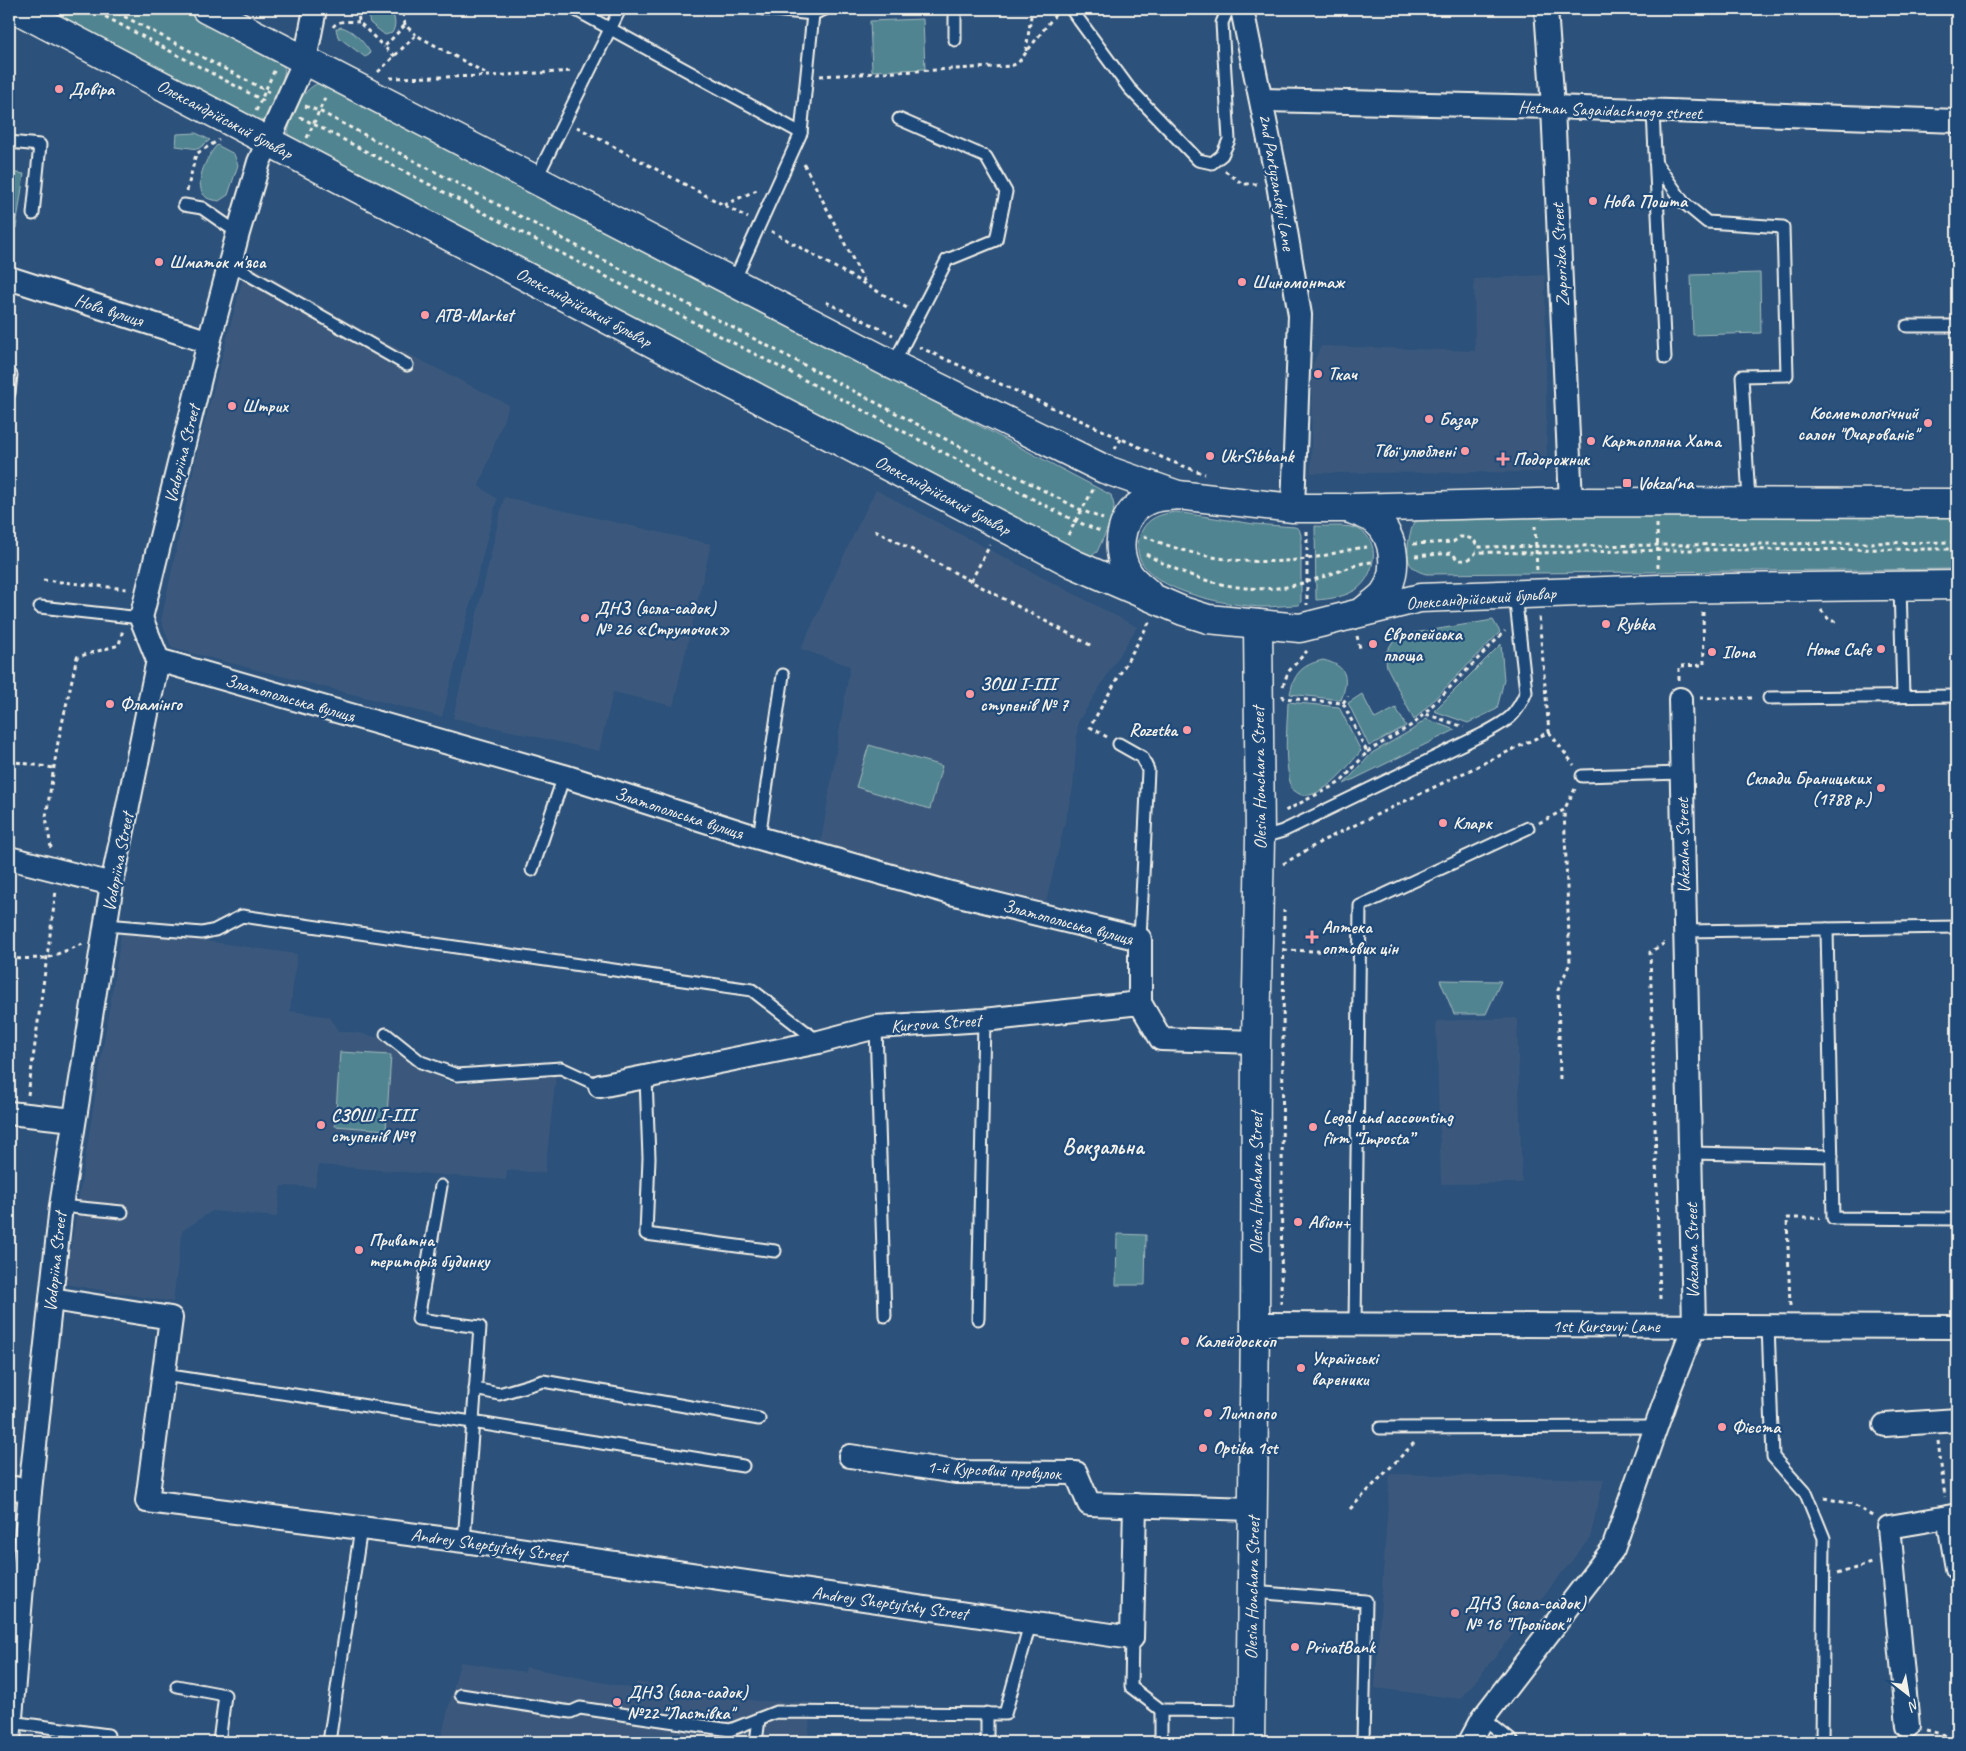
<svg xmlns="http://www.w3.org/2000/svg" width="1966" height="1751" viewBox="0 0 1966 1751" font-family="Caveat,sans-serif">
	<style>
		.built { fill: #3b597c }
		.green { fill: #518491; stroke: #a2babc }
		.lines { fill: none; stroke-linecap: round; stroke-linejoin: round }
		.service-casing { stroke: #f4f1e8; stroke-width: 15 }
		.minor-casing { stroke: #f4f1e8; stroke-width: 26 }
		.tertiary-casing { stroke: #f4f1e8; stroke-width: 31 }
		.secondary-casing { stroke: #f4f1e8; stroke-width: 31 }
		.path { stroke: #f4f1e8; stroke-width: 3; stroke-dasharray: 4 4; stroke-linecap: butt }
		.service { stroke: #1f4a7a; stroke-width: 11 }
		.minor { stroke: #1f4a7a; stroke-width: 22 }
		.tertiary { stroke: #1f4a7a; stroke-width: 28 }
		.secondary { stroke: #1f4a7a; stroke-width: 28 }
		.poi-dot { fill: #ff9aa2; stroke: #1f4a7a; stroke-width: 2 }
		.labels { text-anchor: middle; dominant-baseline: central; stroke-width: 4.5; stroke-linejoin: round; paint-order: stroke }
		.poi-label { font-size: 18px; font-weight: bold; fill: #f4f1e8; stroke: #1f4a7a; text-anchor: start }
		.street-label { font-size: 18px; fill: #f4f1e8; stroke: #1f4a7a }
		.district-label { font-size: 22px; font-weight: bold; fill: #f4f1e8; stroke: #1f4a7a }
	</style>
	<rect width="100%" height="100%" fill="#2c517b"/>
	<filter id="ink" filterUnits="userSpaceOnUse"><feTurbulence type="fractalNoise" baseFrequency=".02" numOctaves="2"/><feDisplacementMap in="SourceGraphic" scale="10" xChannelSelector="R" yChannelSelector="G"/><feConvolveMatrix kernelMatrix="1 2 1 2 8 2 1 2 1" color-interpolation-filters="sRGB"/></filter>
	<g filter="url(#ink)">
		<g class="built">
			<polygon points="247,263 377,338 509,405 479,486 497,499 442,717 172,648 161,621 199,444"/>
			<polygon points="1545,275 1547,472 1311,473 1312,366 1321,346 1475,351 1474,279"/>
			<polygon points="876,490 1137,627 1078,722 1073,788 1046,902 923,872 821,842 850,666 801,649 858,525"/>
			<polygon points="504,497 711,544 673,706 613,692 599,751 453,718"/>
			<polygon points="122,929 297,954 290,1011 330,1017 338,1031 359,1033 389,1040 399,1050 435,1075 448,1082 458,1084 556,1075 545,1173 507,1170 506,1180 319,1165 315,1187 281,1186 277,1217 212,1211 182,1231 173,1302 65,1284"/>
			<polygon points="1517,1018 1522,1183 1441,1184 1436,1021"/>
			<polygon points="1390,1474 1604,1479 1590,1538 1461,1699 1375,1688"/>
			<polygon points="460,1662 525,1672 526,1667 635,1689 637,1682 757,1701 811,1702 808,1742 440,1742"/>
		</g>
		<g class="green">
			<polygon points="42,9 185,9 275,55 285,69 283,79 265,118 261,122"/>
			<path d="M366 9H390C395 17 397 25 392 33L385 35 370 23Z"/>
			<polygon points="923,19 925,69 872,71 870,21"/>
			<path d="M341 27C352 29 364 42 370 52L369 55 365 57 338 37 336 29Z"/>
			<path d="M319 83H327L1111 495 1114 505 1113 516 1097 552 1088 558 288 138C288 119 301 89 319 83Z"/>
			<polygon points="196,133 210,140 198,149 176,146 177,134"/>
			<path d="M217 145 234 154 238 165 228 195 219 201C216 200 210 200 207 198 191 186 207 156 217 145Z"/>
			<polygon points="9,172 24,174 16,228 9,227"/>
			<polygon points="1760,273 1761,333 1693,335 1691,275"/>
			<path d="M1176 512 1254 524 1295 527 1299 529 1301 535V603L1299 605C1287 605 1275 607 1264 607 1229 606 1121 589 1140 535 1146 518 1160 514 1176 512Z"/>
			<path d="M1957 515V569L1426 574C1419 572 1412 569 1409 562 1406 552 1409 530 1415 522L1423 519 1590 516Z"/>
			<path d="M1315 526C1328 527 1346 524 1358 529 1382 540 1375 576 1357 589 1345 597 1330 599 1316 600Z"/>
			<polygon points="1493,620 1500,632 1414,720 1387,667 1385,654 1395,638 1408,634"/>
			<polygon points="1501,644 1504,680 1497,709 1468,723 1434,711"/>
			<path d="M1323 660C1348 666 1349 678 1341 700L1290 694C1294 673 1302 665 1323 660Z"/>
			<polygon points="1362,694 1375,719 1396,708 1406,726 1369,746 1348,703"/>
			<path d="M1288 702 1339 707 1361 751C1349 765 1323 799 1302 795 1298 794 1295 791 1292 789 1283 761 1287 731 1288 702Z"/>
			<polygon points="1426,719 1455,730 1344,784 1372,753 1412,730"/>
			<polygon points="869,745 942,766 930,809 856,787"/>
			<polygon points="1440,980 1501,981 1486,1014 1454,1014"/>
			<polygon points="340,1052 391,1055 386,1130 335,1126"/>
			<polygon points="1117,1234 1146,1235 1145,1285 1116,1285"/>
		</g>
		<g class="lines">
			<g class="service-casing">
				<g id="service">
					<polyline points="574,9 801,133"/>
					<polyline points="764,9 813,14"/>
					<polyline points="955,9 955,40"/>
					<polyline points="1071,9 1129,88 1198,160 1212,163 1222,155 1229,140 1222,23 1227,11 1230,9"/>
					<polyline points="1653,112 1665,358"/>
					<polyline points="9,142 40,145 33,214"/>
					<polyline points="1655,162 1684,203 1707,222 1783,227 1787,375 1742,376 1749,501"/>
					<polyline points="536,179 620,9"/>
					<polyline points="184,205 202,208 238,233"/>
					<polyline points="230,264 407,365"/>
					<polyline points="734,281 801,133 813,14 825,9"/>
					<polyline points="1907,326 1957,326"/>
					<polyline points="893,365 947,260 996,240 1006,192 986,157 899,119"/>
					<polyline points="9,375 11,375 9,393"/>
					<polyline points="1900,586 1903,696"/>
					<polyline points="40,607 141,618"/>
					<polyline points="1769,698 1957,696"/>
					<polyline points="1119,744 1142,757 1148,770 1140,939"/>
					<polyline points="1582,776 1681,773"/>
					<polyline points="759,838 783,675"/>
					<path d="M1260 838 1283 831 1483 734C1507 721 1515 718 1526 692L1515 594"/>
					<polyline points="532,870 564,776"/>
					<polyline points="106,925 202,933 215,930 242,916 752,990 819,1042"/>
					<polyline points="1827,929 1833,1218 1957,1219"/>
					<polyline points="1685,931 1957,927"/>
					<polyline points="876,1027 885,1316"/>
					<polyline points="386,1034 421,1062 457,1075 561,1068 600,1086"/>
					<polyline points="646,1078 649,1158 646,1234 775,1251"/>
					<polyline points="1690,1153 1832,1156"/>
					<polyline points="441,1186 418,1319 480,1327 464,1541"/>
					<polyline points="61,1206 122,1212"/>
					<polyline points="978,1319 984,1020"/>
					<polyline points="1355,1325 1360,906 1528,828"/>
					<polyline points="1768,1326 1773,1457 1806,1494 1824,1538 1822,1742"/>
					<polyline points="164,1375 472,1422 743,1466"/>
					<polyline points="475,1389 499,1394 543,1381 759,1419"/>
					<polyline points="1380,1428 1656,1427"/>
					<polyline points="1252,1592 1366,1601 1363,1742"/>
					<polyline points="1132,1638 1131,1687 1161,1710"/>
					<polyline points="177,1686 225,1695 219,1742"/>
					<polyline points="461,1695 571,1712 580,1708 730,1730 776,1712 1005,1714 1030,1624"/>
					<polyline points="987,1713 987,1742"/>
					<polyline points="1483,1718 1513,1742"/>
					<polyline points="10,1722 108,1735 107,1742"/>
					<polyline points="329,1742 361,1528"/>
					<polyline points="756,1742 759,1719"/>
					<polyline points="1161,1742 1161,1710 1250,1711"/>
				</g>
			</g>
			<g class="minor-casing">
				<g id="minor">
					<polyline points="1242,9 1278,184 1300,315 1293,508"/>
					<polyline points="1546,9 1553,107 1571,502"/>
					<polyline points="1262,100 1553,107 1957,121"/>
					<polyline points="9,278 209,342"/>
					<polyline points="158,660 564,776 759,838 951,893 1140,939 1140,1003"/>
					<polyline points="9,858 112,884"/>
					<polyline points="600,1086 819,1042 876,1027 984,1020 1140,1003 1161,1039 1256,1042"/>
					<polyline points="9,1113 74,1120"/>
					<polyline points="52,1299 171,1318 147,1501 464,1541 1132,1638 1135,1505"/>
					<polyline points="1255,1324 1957,1327"/>
					<polyline points="1885,1425 1957,1420"/>
					<polyline points="850,1456 956,1472 1076,1473 1089,1504 1253,1509"/>
					<polyline points="9,1487 30,1491"/>
					<polyline points="1957,1515 1948,1517 1957,1568"/>
					<polyline points="1908,1726 1889,1527 1948,1517"/>
					<polyline points="9,1741 30,1491 61,1206 112,884 158,660 141,618 209,342 238,233 259,162 305,60 315,9"/>
					<polyline points="1470,1742 1483,1718 1613,1549 1669,1390 1694,1326 1680,699"/>
				</g>
			</g>
			<g class="tertiary-casing">
				<polyline id="tertiary" points="1250,1742 1255,1324 1256,1042 1260,838 1258,624"/>
			</g>
			<g class="secondary-casing">
				<g id="secondary">
					<polyline points="16,9 1074,564 1183,611 1208,619 1300,628 1420,598 1659,589 1957,585"/>
					<polyline points="206,9 893,365 1104,469 1178,495 1293,508 1349,508 1571,502 1957,503"/>
					<path d="M1350 509C1358 512 1368 515 1375 520 1396 536 1399 574 1383 595 1378 600 1371 605 1365 610"/>
					<path d="M1147 592C1141 587 1132 580 1128 573 1113 547 1121 509 1151 499 1159 496 1170 496 1178 495"/>
				</g>
			</g>
			<g class="path">
				<polyline points="91,9 264,101"/>
				<polyline points="110,9 269,92"/>
				<polyline points="358,9 359,22 384,47"/>
				<polyline points="400,9 403,13"/>
				<polyline points="405,25 403,13 408,9"/>
				<path d="M333 27C338 19 351 22 359 22"/>
				<polyline points="1026,51 1032,9"/>
				<polyline points="395,56 384,47 405,25 416,35"/>
				<polyline points="378,72 416,35 489,75"/>
				<polyline points="820,76 1011,66 1018,63 1058,11"/>
				<polyline points="390,78 490,76 573,71"/>
				<polyline points="305,106 319,111 1081,510 1103,519"/>
				<polyline points="256,111 275,69"/>
				<polyline points="300,117 1075,521 1100,531"/>
				<polyline points="577,127 748,218"/>
				<polyline points="307,138 326,96"/>
				<polyline points="804,164 865,283"/>
				<polyline points="1225,171 1243,184 1258,184"/>
				<polyline points="187,191 196,154 219,140"/>
				<polyline points="724,205 759,189"/>
				<polyline points="771,231 907,308"/>
				<polyline points="826,302 893,335"/>
				<polyline points="919,347 1170,461 1205,474"/>
				<polyline points="1115,449 1121,439"/>
				<polyline points="1657,524 1658,568"/>
				<polyline points="1535,526 1537,572"/>
				<polyline points="875,530 1092,646"/>
				<polyline points="1307,531 1307,605"/>
				<polyline points="1068,535 1094,488"/>
				<path d="M1144 536C1196 559 1250 566 1306 559 1327 556 1347 549 1367 547"/>
				<path d="M1413 544 1453 542 1460 537C1467 537 1476 538 1477 547L1957 542"/>
				<path d="M1146 554C1187 578 1237 594 1286 587 1312 582 1338 571 1363 563L1372 562"/>
				<path d="M1415 556 1452 553 1457 559C1466 562 1471 560 1476 552L1536 553 1671 550 1957 549"/>
				<polyline points="43,580 127,589"/>
				<polyline points="971,581 990,545"/>
				<polyline points="1821,610 1830,621 1837,621"/>
				<polyline points="1357,636 1360,648"/>
				<polyline points="1679,680 1679,666 1704,665 1703,611"/>
				<polyline points="1283,686 1288,672 1307,651"/>
				<polyline points="1283,695 1283,698 1343,703 1367,752 1341,782 1283,812"/>
				<polyline points="1700,698 1756,698"/>
				<polyline points="1343,703 1348,696"/>
				<polyline points="1426,714 1464,727"/>
				<polyline points="1549,732 1574,765"/>
				<polyline points="1107,737 1090,727 1150,621"/>
				<polyline points="1367,752 1415,723 1505,631"/>
				<polyline points="9,761 54,768"/>
				<polyline points="1539,823 1564,810 1576,787"/>
				<polyline points="51,848 46,817 58,742 77,657 119,645 123,629"/>
				<polyline points="1283,864 1324,840 1549,732 1539,616"/>
				<polyline points="1284,950 1346,952"/>
				<polyline points="9,959 47,958 83,944"/>
				<polyline points="1560,1079 1558,990 1570,963 1564,810"/>
				<polyline points="28,1095 56,891"/>
				<polyline points="1660,1299 1650,952 1665,943"/>
				<polyline points="1281,1304 1284,910"/>
				<polyline points="1790,1306 1787,1218 1820,1218"/>
				<polyline points="1938,1441 1945,1497"/>
				<polyline points="1824,1498 1852,1504 1874,1517"/>
				<polyline points="1350,1509 1414,1443"/>
				<polyline points="1837,1574 1872,1563"/>
				<polyline points="1926,1730 1948,1736 1957,1733"/>
			</g>
			<use href="#service" class="service"/>
			<use href="#minor" class="minor"/>
			<use href="#tertiary" class="tertiary"/>
			<use href="#secondary" class="secondary"/>
		</g>
	</g>
	<g class="poi-dot">
		<circle cx="59" cy="89" r="5"/>
		<circle cx="1593" cy="201" r="5"/>
		<circle cx="159" cy="262" r="5"/>
		<circle cx="1242" cy="282" r="5"/>
		<circle cx="425" cy="315" r="5"/>
		<circle cx="1318" cy="374" r="5"/>
		<circle cx="232" cy="406" r="5"/>
		<circle cx="1429" cy="419" r="5"/>
		<circle cx="1928" cy="423" r="5"/>
		<circle cx="1591" cy="441" r="5"/>
		<circle cx="1465" cy="451" r="5"/>
		<circle cx="1210" cy="456" r="5"/>
		<path d="M1500.5 451.5h5v5h5v5h-5v5h-5v-5h-5v-5h5z"/>
		<rect x="1622" y="478" width="10" height="10" rx="2.5"/>
		<circle cx="585" cy="618" r="5"/>
		<circle cx="1606" cy="624" r="5"/>
		<circle cx="1373" cy="644" r="5"/>
		<circle cx="1881" cy="649" r="5"/>
		<circle cx="1712" cy="652" r="5"/>
		<circle cx="970" cy="694" r="5"/>
		<circle cx="110" cy="704" r="5"/>
		<circle cx="1187" cy="730" r="5"/>
		<circle cx="1881" cy="788" r="5"/>
		<circle cx="1443" cy="823" r="5"/>
		<path d="M1309.5 929.5h5v5h5v5h-5v5h-5v-5h-5v-5h5z"/>
		<circle cx="321" cy="1125" r="5"/>
		<circle cx="1313" cy="1127" r="5"/>
		<circle cx="1298" cy="1222" r="5"/>
		<circle cx="359" cy="1250" r="5"/>
		<circle cx="1185" cy="1341" r="5"/>
		<circle cx="1301" cy="1368" r="5"/>
		<circle cx="1208" cy="1413" r="5"/>
		<circle cx="1722" cy="1427" r="5"/>
		<circle cx="1203" cy="1448" r="5"/>
		<circle cx="1455" cy="1613" r="5"/>
		<circle cx="1295" cy="1647" r="5"/>
		<circle cx="617" cy="1702" r="5"/>
	</g>
	<g class="labels">
		<g class="poi-label">
			<text x="69" y="89">Довіра</text>
			<text x="1603" y="201">Нова Пошта</text>
			<text x="169" y="262">Шматок м'яса</text>
			<text x="1252" y="282">Шиномонтаж</text>
			<text x="435" y="315">ATB-Market</text>
			<text x="1328" y="374">Ткач</text>
			<text x="242" y="406">Штрих</text>
			<text x="1918" y="413" text-anchor="end">Косметологічний<tspan x="1918" dy="21">салон "Очарованіє"</tspan></text>
			<text x="1439" y="419">Базар</text>
			<text x="1601" y="441">Картопляна Хата</text>
			<text x="1455" y="451" text-anchor="end">Твої улюблені</text>
			<text x="1220" y="456">UkrSibbank</text>
			<text x="1513" y="459">Подорожник</text>
			<text x="1637" y="483">Vokzal'na</text>
			<text x="595" y="608">ДНЗ (ясла-садок)<tspan x="595" dy="21">№ 26 «Струмочок»</tspan></text>
			<text x="1616" y="624">Rybka</text>
			<text x="1383" y="634">Європейська<tspan x="1383" dy="21">площа</tspan></text>
			<text x="1871" y="649" text-anchor="end">Home Cafe</text>
			<text x="1722" y="652">Ilona</text>
			<text x="980" y="684">ЗОШ І-ІІІ<tspan x="980" dy="21">ступенів № 7</tspan></text>
			<text x="120" y="704">Фламінго</text>
			<text x="1177" y="730" text-anchor="end">Rozetka</text>
			<text x="1871" y="778" text-anchor="end">Склади Браницьких<tspan x="1871" dy="21">(1788 р.)</tspan></text>
			<text x="1453" y="823">Кларк</text>
			<text x="1322" y="927">Аптека<tspan x="1322" dy="21">оптових цін</tspan></text>
			<text x="331" y="1115">СЗОШ І-ІІІ<tspan x="331" dy="21">ступенів №9</tspan></text>
			<text x="1323" y="1117">Legal and accounting<tspan x="1323" dy="21">firm “Imposta”</tspan></text>
			<text x="1308" y="1222">Авіон+</text>
			<text x="369" y="1240">Приватна<tspan x="369" dy="21">територія будинку</tspan></text>
			<text x="1195" y="1341">Калейдоскоп</text>
			<text x="1311" y="1358">Українські<tspan x="1311" dy="21">вареники</tspan></text>
			<text x="1218" y="1413">Лимпопо</text>
			<text x="1732" y="1427">Фієста</text>
			<text x="1213" y="1448">Оptika 1st</text>
			<text x="1465" y="1603">ДНЗ (ясла-садок)<tspan x="1465" dy="21">№ 16 "Пролісок"</tspan></text>
			<text x="1305" y="1647">PrivatBank</text>
			<text x="627" y="1692">ДНЗ (ясла-садок)<tspan x="627" dy="21">№22 "Ластівка"</tspan></text>
		</g>
		<g class="street-label">
			<text transform="translate(1610 110) rotate(2)">Hetman Sagaidachnogo street</text>
			<text transform="translate(225 119) rotate(28)">Олександрійський бульвар</text>
			<text transform="translate(1277 182) rotate(80)">2nd Partyzanskyi Lane</text>
			<text transform="translate(1560 255) rotate(-93)">Zaporizka Street</text>
			<text transform="translate(584 307) rotate(28)">Олександрійський бульвар</text>
			<text transform="translate(109 310) rotate(18)">Нова вулиця</text>
			<text transform="translate(182 454) rotate(-76)">Vodopiina Street</text>
			<text transform="translate(943 495) rotate(28)">Олександрійський бульвар</text>
			<text transform="translate(1481 598) rotate(-4)">Олександрійський бульвар</text>
			<text transform="translate(290 698) rotate(16)">Златопольська вулиця</text>
			<text transform="translate(1259 778) rotate(-91)">Olesia Honchara Street</text>
			<text transform="translate(679 813) rotate(18)">Златопольська вулиця</text>
			<text transform="translate(1683 846) rotate(-91)">Vokzalna Street</text>
			<text transform="translate(118 862) rotate(-79)">Vodopiina Street</text>
			<text transform="translate(1068 922) rotate(15)">Златопольська вулиця</text>
			<text transform="translate(936 1023) rotate(-4)">Kursova Street</text>
			<text transform="translate(1256 1183) rotate(-90)">Olesia Honchara Street</text>
			<text transform="translate(1692 1251) rotate(-91)">Vokzalna Street</text>
			<text transform="translate(55 1262) rotate(-84)">Vodopiina Street</text>
			<text x="1606" y="1326">1st Kursovyi Lane</text>
			<text transform="translate(994 1470) rotate(3)">1-й Курсовий провулок</text>
			<text transform="translate(489 1545) rotate(8)">Andrey Sheptytsky Street</text>
			<text transform="translate(1252 1588) rotate(-89)">Olesia Honchara Street</text>
			<text transform="translate(890 1603) rotate(8)">Andrey Sheptytsky Street</text>
		</g>
		<g class="district-label">
			<text x="1103" y="1147">Вокзальна</text>
		</g>
	</g>
	<rect width="1966" height="1751" fill="none" stroke="#1f4a7a" stroke-width="30"/>
	<rect x="15" y="15" width="1936" height="1721" fill="none" stroke="#f4f1e8" stroke-width="2" filter="url(#ink)"/>
	<g transform="translate(1908 1694) rotate(149)" stroke="#1f4a7a" stroke-width="4" paint-order="stroke">
	<path d="M0-4L9 19L0 12L-9 19Z" fill="#f4f1e8"/>
	<text y="-8" font-size="14" font-weight="bold" text-anchor="middle" fill="#f4f1e8">N</text>
	</g>
</svg>
